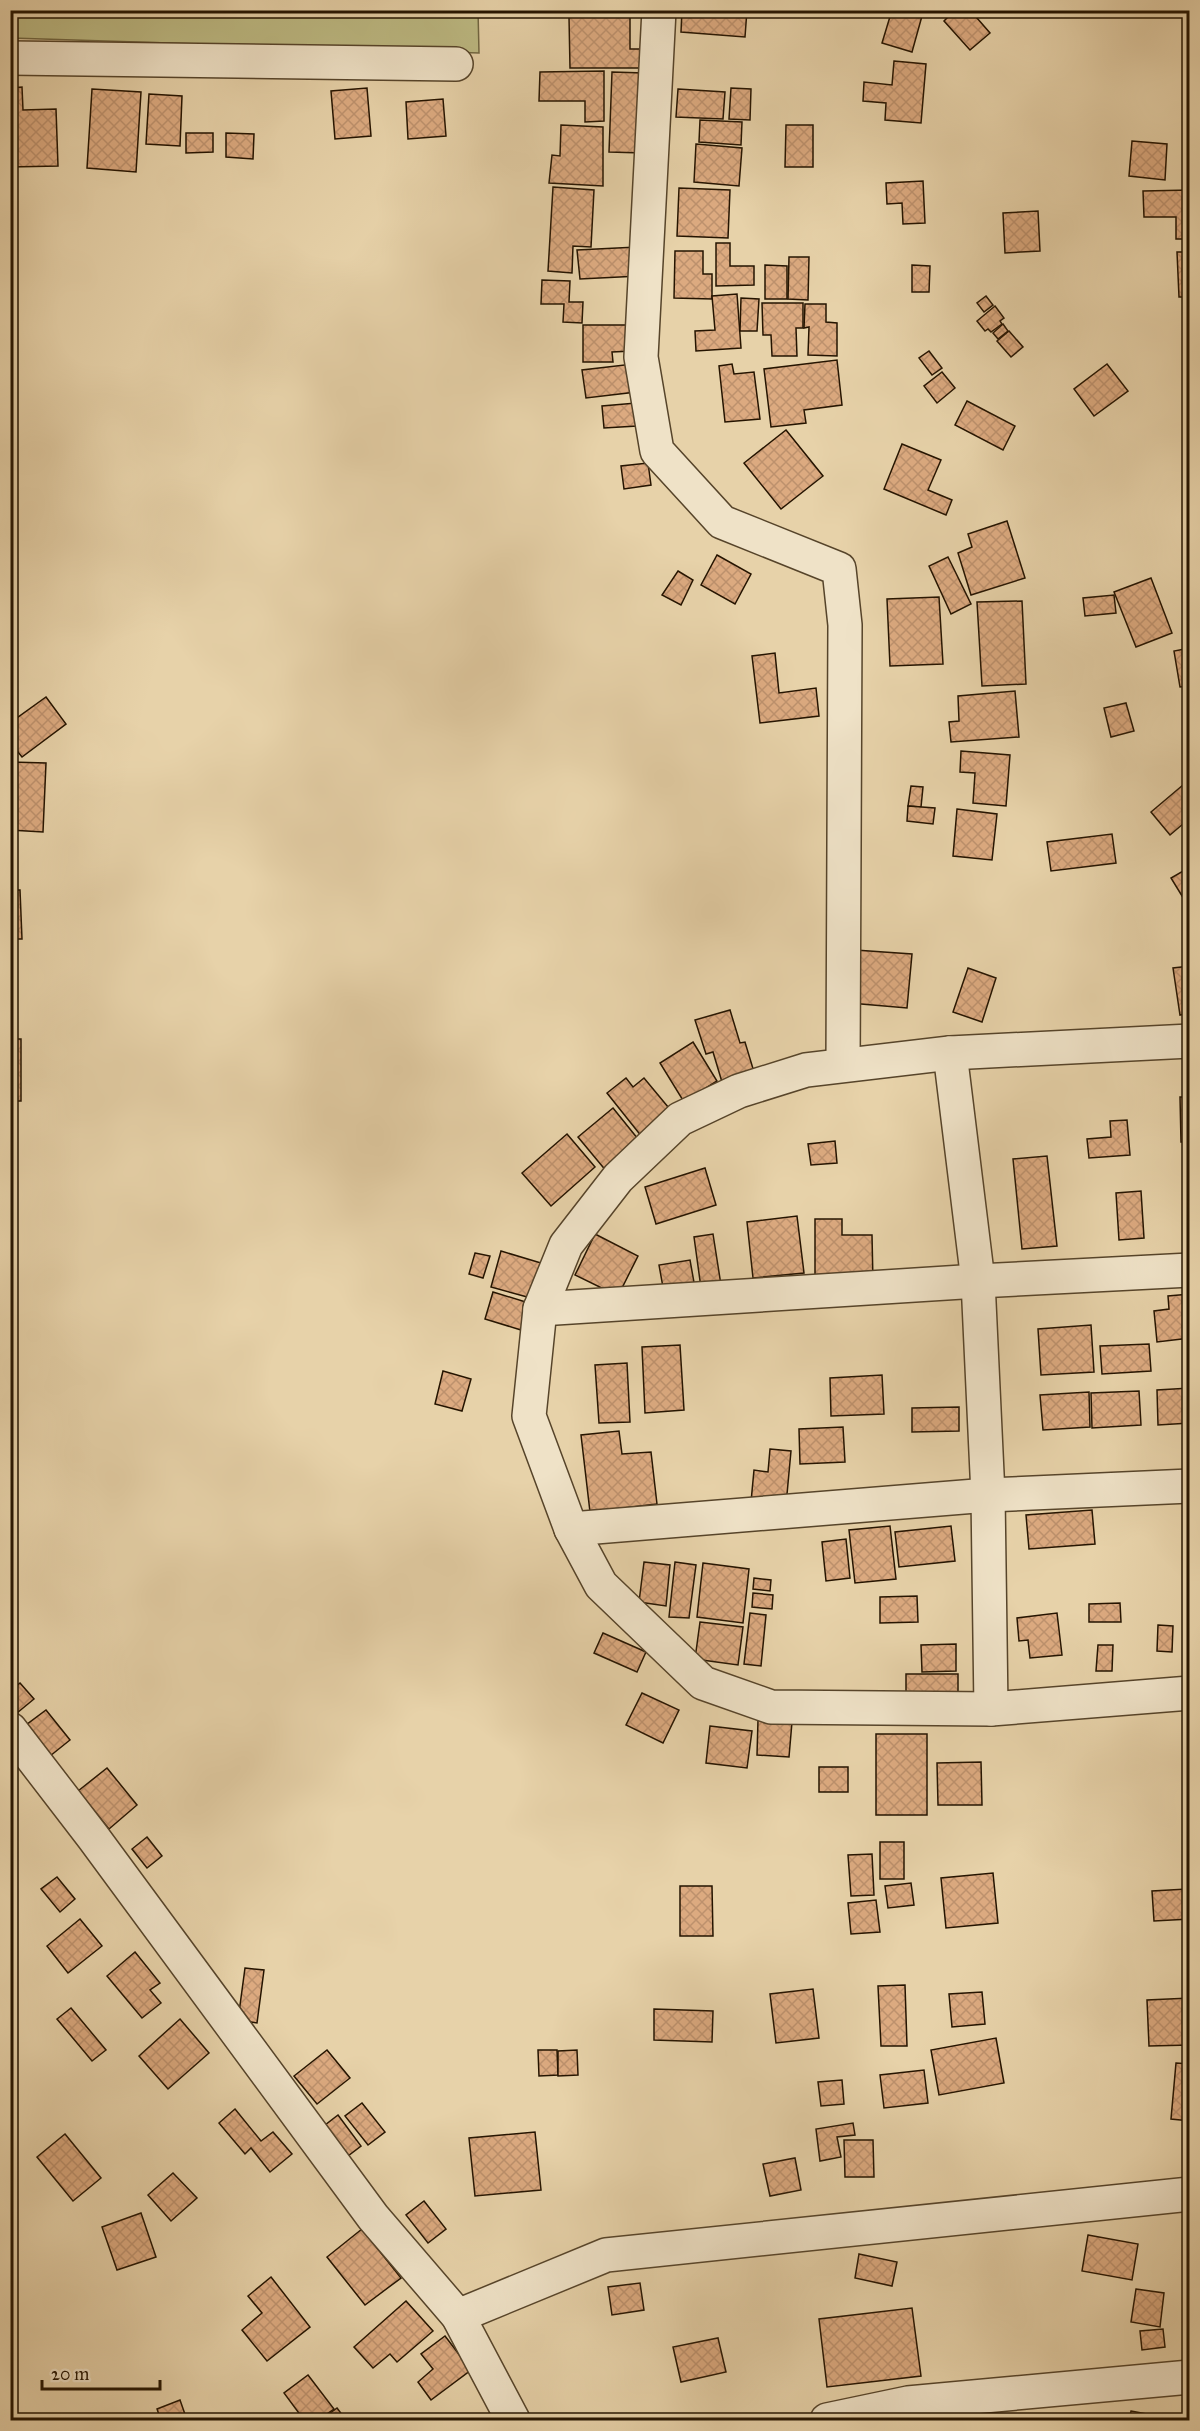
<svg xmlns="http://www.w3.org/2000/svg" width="1200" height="2431" viewBox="0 0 1200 2431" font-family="'IM FELL Great Primer',serif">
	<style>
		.pitch { fill: #bdba83; stroke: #716742; stroke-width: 1.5 }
		.building { fill: url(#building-cross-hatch); stroke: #251400; stroke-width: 1.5 }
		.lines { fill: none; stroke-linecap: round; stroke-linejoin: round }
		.minor-casing { stroke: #56442a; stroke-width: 36 }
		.minor { stroke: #efe2c7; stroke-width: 33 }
	</style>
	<defs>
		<pattern id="building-cross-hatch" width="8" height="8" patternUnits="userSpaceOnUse" patternTransform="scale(1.5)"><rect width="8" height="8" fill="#dcaa80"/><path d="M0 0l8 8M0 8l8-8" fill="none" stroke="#bd916d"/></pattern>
	</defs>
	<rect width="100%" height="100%" fill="#e7d2a9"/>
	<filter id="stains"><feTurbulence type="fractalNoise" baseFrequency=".00333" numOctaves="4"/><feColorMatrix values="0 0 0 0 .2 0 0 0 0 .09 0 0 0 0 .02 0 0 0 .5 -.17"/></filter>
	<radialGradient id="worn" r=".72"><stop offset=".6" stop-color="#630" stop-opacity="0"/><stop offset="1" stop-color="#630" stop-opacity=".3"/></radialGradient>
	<polygon class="pitch" points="478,10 479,53 11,38 11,11"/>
	<g class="building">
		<polygon points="536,10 619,10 619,13 536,12"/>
		<polygon points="682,10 747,10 745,37 681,32"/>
		<polygon points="892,10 903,10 922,16 912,52 882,43"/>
		<polygon points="955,10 970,10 990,33 970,50 944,21"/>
		<polygon points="569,17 630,17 630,49 648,49 649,68 570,68"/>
		<polygon points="894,61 926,64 921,123 885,120 886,103 863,101 864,82 892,85"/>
		<polygon points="604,71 604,121 585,122 585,101 539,101 540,72"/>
		<polygon points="612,72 644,73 642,153 609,152"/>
		<polygon points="22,87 23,110 56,109 58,166 10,167 10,88"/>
		<polygon points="367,88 371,136 335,139 331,91"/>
		<polygon points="731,88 751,89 750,120 729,119"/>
		<polygon points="92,89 141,92 136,172 87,168"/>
		<polygon points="678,89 725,92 723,119 676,117"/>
		<polygon points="149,94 182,96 180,146 146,144"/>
		<polygon points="443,99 446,136 408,139 406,102"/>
		<polygon points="700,120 742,122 741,145 699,142"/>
		<polygon points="561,125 603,127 603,186 549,183 552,155 560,156"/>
		<polygon points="786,125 813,125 813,167 785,167"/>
		<polygon points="186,133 213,133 213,152 186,153"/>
		<polygon points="226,133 254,134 253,159 226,157"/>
		<polygon points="1132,141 1167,144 1165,180 1129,176"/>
		<polygon points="696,144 742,148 739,186 694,182"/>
		<polygon points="923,181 925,223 903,224 902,203 887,204 886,183"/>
		<polygon points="553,187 594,190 591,247 573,246 572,273 548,271"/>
		<polygon points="679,188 730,190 728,238 677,236"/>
		<polygon points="1190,190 1190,239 1176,239 1176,217 1144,217 1143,191"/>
		<polygon points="1038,211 1040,251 1005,253 1003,213"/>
		<polygon points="716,243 730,243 730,266 754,266 754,285 716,286"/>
		<polygon points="637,247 639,276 580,279 577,250"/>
		<polygon points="675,251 703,251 703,274 712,274 712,299 674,298"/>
		<polygon points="1177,252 1190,252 1190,297 1179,297"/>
		<polygon points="789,257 809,257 808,300 788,299"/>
		<polygon points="765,265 787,266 787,299 765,299"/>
		<polygon points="912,265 930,266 929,292 912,292"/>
		<polygon points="542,280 570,281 569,302 583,302 582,323 563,322 564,304 541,304"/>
		<polygon points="737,294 741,348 696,351 695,331 715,330 712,296"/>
		<polygon points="986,296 993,305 984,312 977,303"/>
		<polygon points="741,298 759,299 757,331 740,331"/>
		<polygon points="762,303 803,303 803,328 796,328 797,356 772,356 771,335 763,335"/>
		<polygon points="805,304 826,304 826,322 837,323 837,356 808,355 809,327 804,328"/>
		<polygon points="995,306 1004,318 1000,321 1002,324 991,332 988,329 985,331 977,321"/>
		<polygon points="1003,324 1008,331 998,339 993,333"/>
		<polygon points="583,325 632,325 632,351 612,352 613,362 583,362"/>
		<polygon points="1009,331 1023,347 1011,357 997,341"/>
		<polygon points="929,351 942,368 932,375 919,358"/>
		<polygon points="837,360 842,405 804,410 806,423 771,427 764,369"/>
		<polygon points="633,364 636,392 586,398 582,370"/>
		<polygon points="732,364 734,374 754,372 760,419 725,422 719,366"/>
		<polygon points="1107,364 1128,391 1094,416 1074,389"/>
		<polygon points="942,372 955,388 937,403 924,386"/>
		<polygon points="967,401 1015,426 1003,450 955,425"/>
		<polygon points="636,403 637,426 604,428 602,406"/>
		<polygon points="786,430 823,476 781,509 744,463"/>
		<polygon points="902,444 941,460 928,490 952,500 946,515 884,489"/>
		<polygon points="648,463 651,485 624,489 621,466"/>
		<polygon points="1007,521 1025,578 971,595 958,553 972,547 968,534"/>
		<polygon points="717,555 751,574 735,604 701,585"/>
		<polygon points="948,557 971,604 951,614 929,566"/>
		<polygon points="678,571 693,580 681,605 662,595"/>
		<polygon points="1151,578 1172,633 1136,647 1114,592"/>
		<polygon points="1114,595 1116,613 1085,616 1083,598"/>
		<polygon points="939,597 943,664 890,666 887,599"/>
		<polygon points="1022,601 1026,684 982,686 977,602"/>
		<polygon points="1190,648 1190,686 1180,687 1174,651"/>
		<polygon points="775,653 779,693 816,688 819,716 760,723 752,656"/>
		<polygon points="1015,691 1019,737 951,742 949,722 959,721 958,696"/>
		<polygon points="46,697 66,724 22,757 10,742 10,723"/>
		<polygon points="1126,703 1134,731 1111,737 1104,708"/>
		<polygon points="961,751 1010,755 1006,806 973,803 975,773 960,772"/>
		<polygon points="10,762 46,763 43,832 10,830"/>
		<polygon points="1190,779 1190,818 1170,835 1151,812"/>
		<polygon points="911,786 923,787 921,807 908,806"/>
		<polygon points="908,806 935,808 933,824 907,821"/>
		<polygon points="957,809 997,814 992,860 953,856"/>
		<polygon points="1112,834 1116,863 1051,871 1047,842"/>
		<polygon points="1190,867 1190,909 1171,878"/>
		<polygon points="10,890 20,890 22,939 10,939"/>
		<polygon points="10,947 14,947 15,974 10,974"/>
		<polygon points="855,950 912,954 907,1008 850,1003"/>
		<polygon points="1190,966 1190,1013 1180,1015 1173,968"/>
		<polygon points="968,968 996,978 982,1022 953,1012"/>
		<polygon points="730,1010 740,1043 745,1042 754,1072 722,1082 713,1052 706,1054 695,1020"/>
		<rect x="10" y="1039" width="11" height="62"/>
		<polygon points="693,1042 717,1081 684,1102 660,1063"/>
		<polygon points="626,1078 633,1087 644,1078 673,1113 642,1137 607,1093"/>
		<polygon points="1180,1097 1190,1097 1190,1142 1181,1142"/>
		<polygon points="613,1108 642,1144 607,1172 578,1137"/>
		<polygon points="1127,1120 1130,1155 1089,1158 1087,1139 1111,1137 1110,1121"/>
		<polygon points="567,1134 595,1167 551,1206 522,1173"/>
		<polygon points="835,1141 837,1163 811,1165 808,1144"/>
		<polygon points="1047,1156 1057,1246 1022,1249 1013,1159"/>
		<polygon points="705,1168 716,1205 656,1224 645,1187"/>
		<polygon points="1141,1191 1144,1238 1119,1240 1116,1193"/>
		<polygon points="797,1216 804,1273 753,1278 747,1222"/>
		<polygon points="815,1219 842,1219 842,1235 872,1235 873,1282 815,1282"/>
		<polygon points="595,1234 638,1256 618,1296 575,1275"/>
		<polygon points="713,1234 721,1285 701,1288 694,1237"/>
		<polygon points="501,1251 541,1263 531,1298 491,1287"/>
		<polygon points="475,1253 490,1256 483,1278 469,1274"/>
		<polygon points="690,1260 695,1288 664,1293 659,1265"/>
		<polygon points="493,1292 529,1303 521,1330 485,1319"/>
		<polygon points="1190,1294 1190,1338 1157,1342 1154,1311 1169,1309 1168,1296"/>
		<polygon points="1091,1325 1094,1372 1041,1375 1038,1329"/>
		<polygon points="1149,1344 1151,1371 1102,1374 1100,1346"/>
		<polygon points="680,1345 684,1410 645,1413 642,1347"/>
		<polygon points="627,1363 630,1422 599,1423 595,1365"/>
		<polygon points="443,1371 471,1379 462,1411 435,1404"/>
		<polygon points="882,1375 884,1414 831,1416 830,1378"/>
		<polygon points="1190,1388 1190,1423 1158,1425 1157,1390"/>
		<polygon points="1139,1391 1141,1425 1092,1428 1091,1393"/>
		<polygon points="1089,1392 1090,1427 1043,1430 1040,1395"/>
		<polygon points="959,1407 959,1431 912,1432 912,1408"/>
		<polygon points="843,1427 845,1462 800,1464 799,1429"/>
		<polygon points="619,1431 622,1454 651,1452 657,1504 590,1512 581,1435"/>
		<polygon points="770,1449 791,1451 786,1505 751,1502 754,1470 768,1472"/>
		<polygon points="1092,1510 1095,1544 1029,1549 1026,1515"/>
		<polygon points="890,1526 896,1579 855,1583 849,1530"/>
		<polygon points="951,1526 955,1561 899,1567 895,1532"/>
		<polygon points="846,1539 850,1578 826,1581 822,1542"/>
		<polygon points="644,1562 670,1565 666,1606 639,1602"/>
		<polygon points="675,1562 696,1565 689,1618 669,1617"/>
		<polygon points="703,1563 749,1569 743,1623 697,1617"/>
		<polygon points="754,1578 771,1580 770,1591 753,1589"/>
		<polygon points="753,1593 773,1595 772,1609 752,1607"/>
		<polygon points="917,1596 918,1622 880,1623 880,1597"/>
		<polygon points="1120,1603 1121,1622 1089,1622 1089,1604"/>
		<polygon points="750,1613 766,1615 761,1666 744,1664"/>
		<polygon points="1057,1613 1062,1655 1030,1658 1028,1640 1019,1641 1017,1618"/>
		<polygon points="700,1622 743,1627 738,1665 695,1659"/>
		<polygon points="1158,1625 1173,1626 1172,1652 1157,1651"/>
		<polygon points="603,1633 646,1652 637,1672 594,1653"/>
		<polygon points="956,1644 956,1671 922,1672 921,1645"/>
		<polygon points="1098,1645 1113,1645 1112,1671 1096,1671"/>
		<polygon points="906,1674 958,1674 958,1695 906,1696"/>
		<polygon points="20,1683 34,1699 17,1713 10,1704 10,1691"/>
		<polygon points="642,1693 679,1710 663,1743 626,1725"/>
		<polygon points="46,1710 70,1740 50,1756 26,1725"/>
		<polygon points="758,1720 792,1722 789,1757 757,1755"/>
		<polygon points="710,1726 752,1731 747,1768 706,1763"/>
		<rect x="876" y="1734" width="51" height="81"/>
		<polygon points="981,1762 982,1805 938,1805 937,1763"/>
		<rect x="819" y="1767" width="29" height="25"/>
		<polygon points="107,1768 137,1805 109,1829 78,1791"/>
		<polygon points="147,1837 162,1856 147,1868 132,1849"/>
		<rect x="880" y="1842" width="24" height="37"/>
		<polygon points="872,1854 874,1895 851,1896 848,1855"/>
		<polygon points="993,1873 998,1923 946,1928 941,1878"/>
		<polygon points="57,1877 75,1899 60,1912 41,1889"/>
		<polygon points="911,1883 914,1905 888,1908 885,1886"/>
		<polygon points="680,1886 712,1886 713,1936 680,1936"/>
		<polygon points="1187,1889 1190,1919 1154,1921 1152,1891"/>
		<polygon points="876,1900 880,1932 851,1934 848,1903"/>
		<polygon points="80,1919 102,1946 68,1973 47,1946"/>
		<polygon points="135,1952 160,1983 150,1990 161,2003 142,2018 107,1976"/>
		<polygon points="245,1968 264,1970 257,2023 238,2020"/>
		<polygon points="905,1985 907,2046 881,2046 878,1986"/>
		<polygon points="813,1989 819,2038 776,2043 770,1994"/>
		<polygon points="982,1992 985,2024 952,2027 949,1994"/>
		<polygon points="1190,1998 1190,2045 1149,2046 1147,2000"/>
		<polygon points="71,2008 106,2050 92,2061 57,2019"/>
		<polygon points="654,2009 713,2011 712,2042 654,2040"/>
		<polygon points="180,2019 209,2053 168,2089 139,2056"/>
		<polygon points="996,2038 1004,2083 939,2095 931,2050"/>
		<polygon points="327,2050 350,2078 317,2104 294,2076"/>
		<polygon points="538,2050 557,2050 558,2075 539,2076"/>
		<polygon points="577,2050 578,2075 558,2076 558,2051"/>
		<polygon points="1176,2063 1190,2064 1190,2121 1171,2119"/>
		<polygon points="924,2070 928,2103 884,2108 880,2075"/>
		<polygon points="842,2080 844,2104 821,2106 818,2082"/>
		<polygon points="362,2103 385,2132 368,2145 345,2116"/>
		<polygon points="235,2109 261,2141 273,2132 292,2154 270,2172 251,2148 245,2154 219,2123"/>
		<polygon points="338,2115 361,2146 344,2159 320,2129"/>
		<polygon points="853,2123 855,2135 837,2137 841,2157 820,2161 816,2129"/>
		<polygon points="535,2132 541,2190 475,2196 469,2138"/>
		<polygon points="65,2134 101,2178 73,2201 37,2157"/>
		<polygon points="844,2140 873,2140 874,2177 845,2177"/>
		<polygon points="795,2158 801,2190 770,2196 763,2164"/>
		<polygon points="173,2173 197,2198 171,2221 148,2195"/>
		<polygon points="424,2201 446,2229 428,2243 406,2215"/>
		<polygon points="141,2213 156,2257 117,2270 102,2227"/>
		<polygon points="362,2229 401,2278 365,2305 327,2257"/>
		<polygon points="1088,2235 1138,2244 1132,2280 1082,2271"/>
		<polygon points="859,2254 897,2262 892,2286 855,2278"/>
		<polygon points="271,2277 310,2327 267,2361 242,2330 262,2313 248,2296"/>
		<polygon points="640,2283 644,2310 612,2315 608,2287"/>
		<polygon points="1136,2289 1164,2293 1160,2327 1131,2322"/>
		<polygon points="406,2301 433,2331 397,2362 390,2354 373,2368 354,2347"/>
		<polygon points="912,2308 921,2376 827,2387 819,2319"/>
		<polygon points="1163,2329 1165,2347 1142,2350 1140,2331"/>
		<polygon points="445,2336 471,2370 431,2400 418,2382 433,2369 421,2354"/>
		<polygon points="718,2338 726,2372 681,2382 673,2347"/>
		<polygon points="308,2375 334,2409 318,2420 304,2420 284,2393"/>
		<polygon points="180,2400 187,2420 161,2420 157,2409"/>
		<polygon points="337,2408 346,2420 321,2420"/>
		<polygon points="1131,2411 1163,2417 1162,2420 1129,2420"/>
	</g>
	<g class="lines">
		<g class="minor-casing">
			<g id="minor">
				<polyline points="659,10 641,357 657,451 722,522 839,569 845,625 843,1065"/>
				<polyline points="10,58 456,64"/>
				<polyline points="1190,1041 950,1053 806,1070 739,1091 680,1119 618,1178 566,1245 540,1309 529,1416 571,1529 601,1585 703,1683 771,1707 991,1709 1190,1693"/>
				<polyline points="950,1053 978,1281 988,1495 991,1709"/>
				<polyline points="540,1309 978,1281 1190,1270"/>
				<polyline points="571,1529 988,1495 1190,1486"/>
				<polyline points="10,1729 93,1837 373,2217 458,2316 513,2420"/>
				<polyline points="458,2316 606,2255 1190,2194"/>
				<polyline points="827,2420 908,2403 1190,2377"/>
			</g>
		</g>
		<use href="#minor" class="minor"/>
	</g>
	<rect width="1200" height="2431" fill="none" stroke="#e7d2a9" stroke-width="36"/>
	<rect x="12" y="12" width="1176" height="2407" fill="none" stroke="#251400" stroke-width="3"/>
	<rect x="18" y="18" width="1164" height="2395" fill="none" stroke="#251400" stroke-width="1.5"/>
	<path d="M42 2380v9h118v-9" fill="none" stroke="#251400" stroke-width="3"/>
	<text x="51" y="2380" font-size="18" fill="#251400" stroke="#efe2c7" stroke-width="4.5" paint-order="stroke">20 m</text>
	<rect width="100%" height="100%" filter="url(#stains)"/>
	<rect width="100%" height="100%" fill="url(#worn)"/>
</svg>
